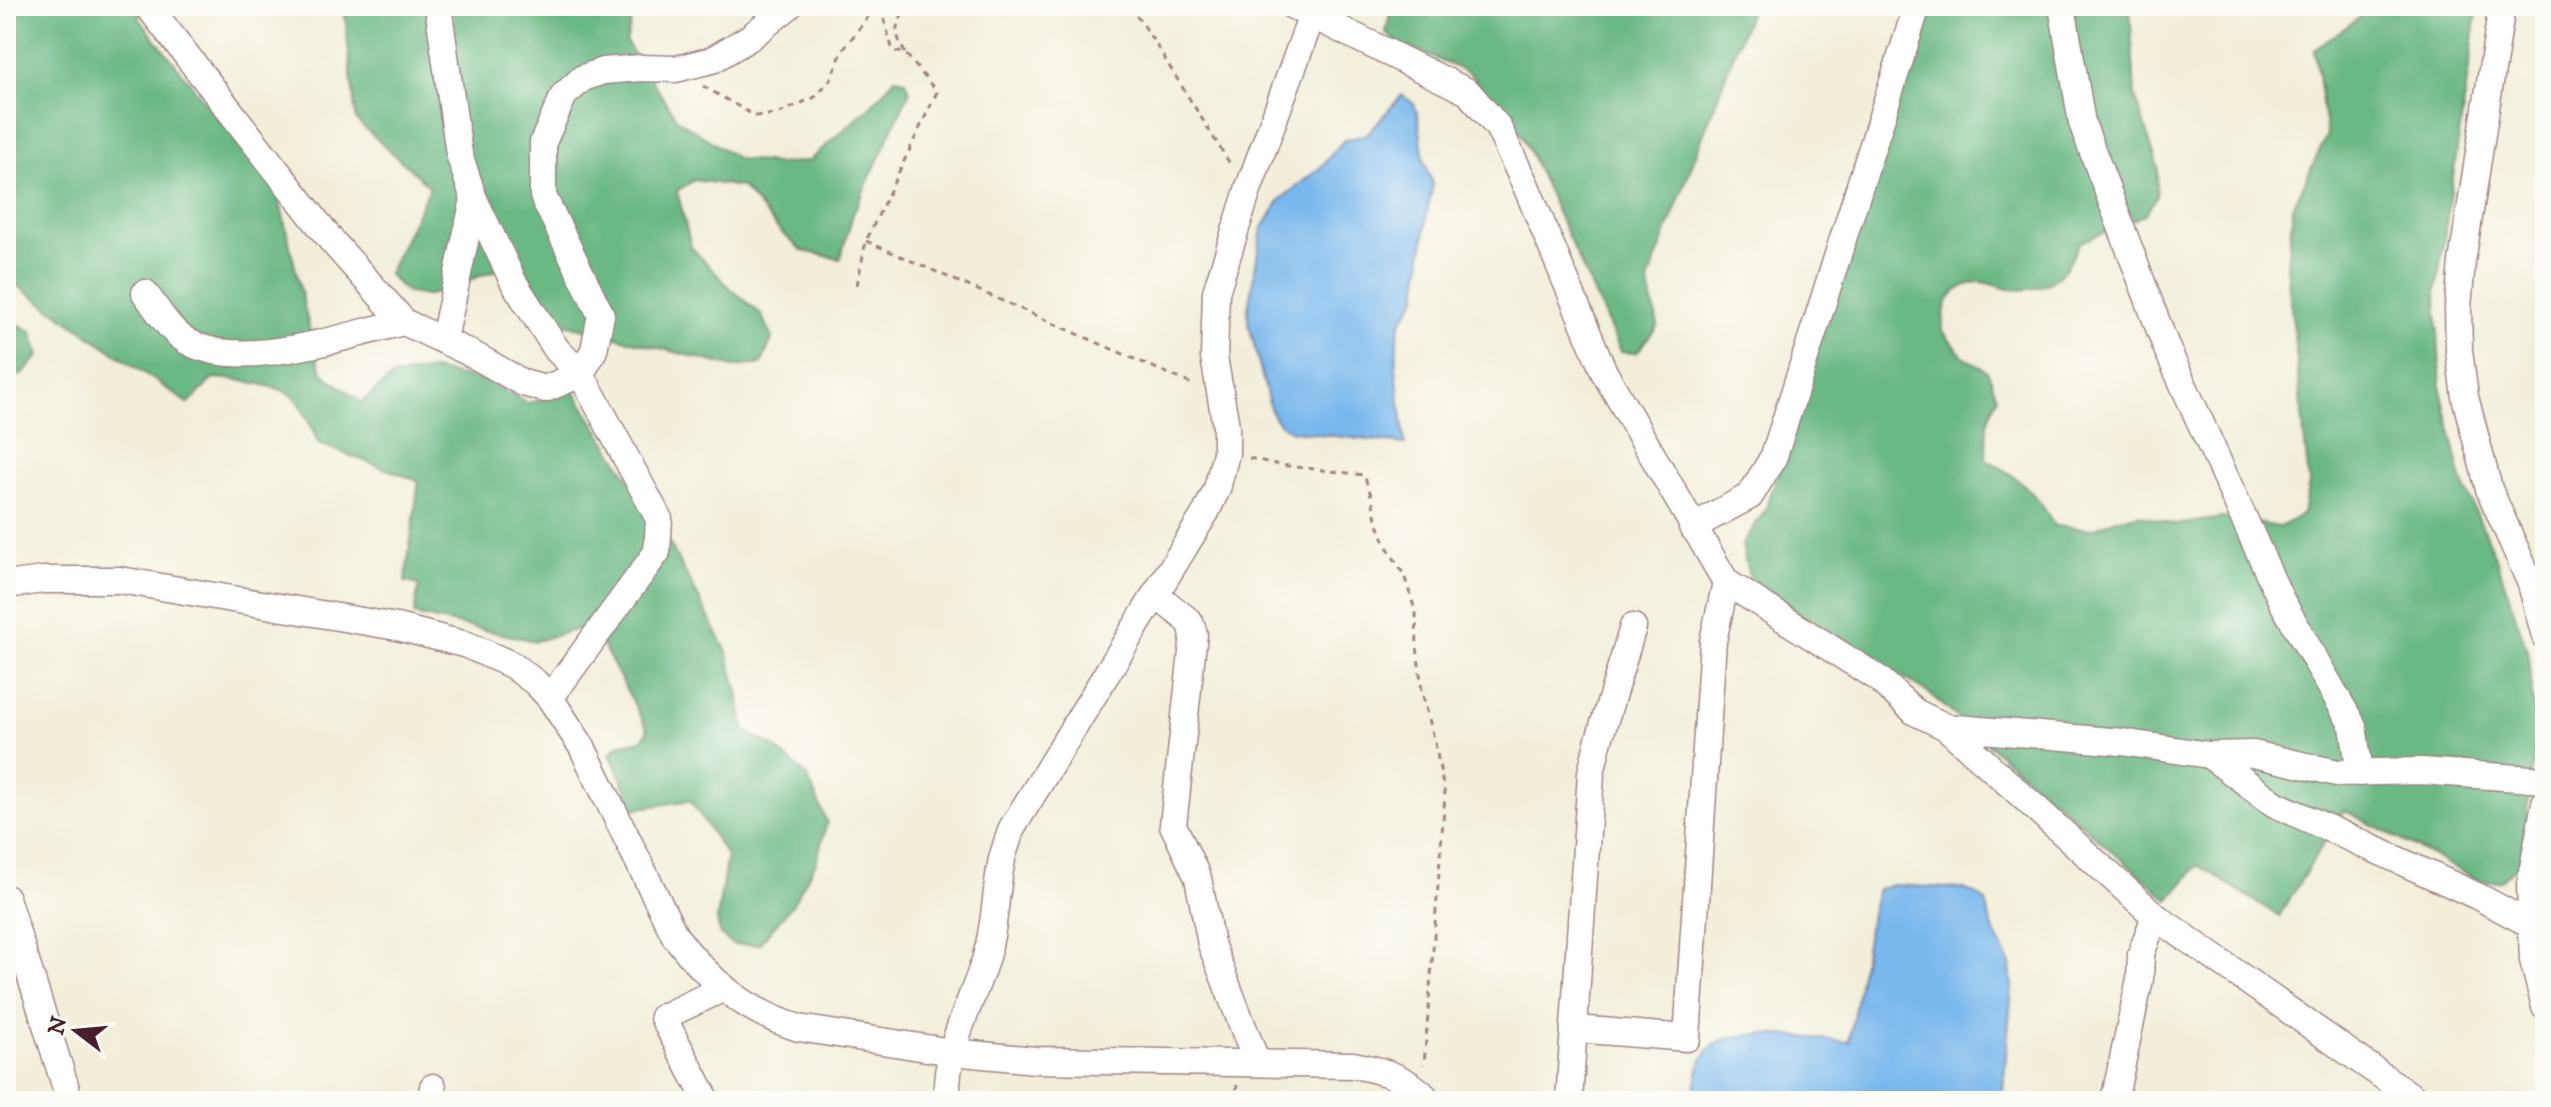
<svg xmlns="http://www.w3.org/2000/svg" width="2551" height="1107" viewBox="0 0 2551 1107" font-family="'IM FELL DW Pica',serif">
	<style>
		.forest { fill: #6ab883; stroke: #5a6c57; stroke-width: 2 }
		.water { fill: #79b8ed; stroke: #626c8c; stroke-width: 2 }
		.lines { fill: none; stroke-linecap: round; stroke-linejoin: round }
		.minor-casing { stroke: #9e8682; stroke-width: 29 }
		.path { stroke: #9e8682; stroke-width: 3; stroke-dasharray: 6 6; stroke-linecap: butt }
		.minor { stroke: #fff; stroke-width: 26 }
	</style>
	<rect width="100%" height="100%" fill="#fdfcf7"/>
	<filter id="ink" filterUnits="userSpaceOnUse"><feTurbulence type="fractalNoise" baseFrequency=".0125" numOctaves="2"/><feDisplacementMap in="SourceGraphic" scale="16" xChannelSelector="R" yChannelSelector="G"/><feConvolveMatrix kernelMatrix="1 2 1 2 8 2 1 2 1" color-interpolation-filters="sRGB"/></filter>
	<filter id="wash" filterUnits="userSpaceOnUse"><feTurbulence type="fractalNoise" baseFrequency=".006" numOctaves="4" result="noise"/><feDisplacementMap in="SourceGraphic" scale="32" xChannelSelector="R" yChannelSelector="G"/><feGaussianBlur stdDeviation="1.8" result="paint"/><feColorMatrix in="noise" values="0 0 0 0 0 0 0 0 0 0 0 0 0 0 0 0 0 1.4 0 .05"/><feComposite in="paint" operator="in"/></filter>
	<g filter="url(#wash)">
		<rect width="100%" height="100%" fill="#f2eed9"/>
		<g class="forest">
			<path d="M6 6H143L139 18 278 194 315 353 323 374 362 402 393 376 433 370 486 381 528 403 574 391 669 542 727 652 737 688 745 731 773 746 807 776 827 822 816 862 792 905 759 944 734 945 720 935 717 919 727 856 690 800 635 809 610 754 618 745 642 740 648 730 600 640 578 629 536 641 414 615 419 585 405 582 419 481 319 444C311 429 303 402 289 394 276 385 229 378 213 378L189 404 6 278Z"/>
			<polygon points="344,6 640,6 633,15 626,42 677,119 738,159 779,164 809,161 872,105 895,78 905,80 910,91 853,214 840,259 803,251 781,232 742,187 694,180 677,191 691,247 730,288 761,314 772,339 761,364 734,367 565,324 550,313 521,261 426,296 406,292 388,274 430,187 356,120"/>
			<polygon points="1395,6 1752,6 1648,281 1658,325 1637,353 1621,352 1521,133 1468,72 1400,44 1386,33 1391,8"/>
			<path d="M1928 6H2130L2135 97 2158 167 2156 198 2144 215 2079 243C2065 277 2048 293 2009 289 2000 288 1988 281 1979 282 1965 283 1950 293 1946 306 1943 313 1943 322 1942 330L1963 356 1988 372 1997 397 1987 423 1986 459C2017 476 2039 494 2054 526L2093 529 2119 518 2140 515 2175 525 2223 518 2280 527 2303 514 2309 483 2287 266 2293 207 2327 135 2314 50 2360 17 2362 6H2478L2436 293 2441 390 2462 481 2498 563 2529 656 2536 741 2520 864 2501 880 2482 882 2344 810 2279 916 2198 865 2169 900 1930 694 1799 612 1749 577 1742 545 1766 509Z"/>
			<polygon points="6,318 32,332 39,356 20,376 6,367"/>
		</g>
		<g class="water">
			<path d="M1402 95 1414 104 1418 115 1424 161 1433 186 1427 212 1417 297 1401 322 1397 338 1396 369 1405 444 1293 431C1282 427 1276 422 1271 411L1249 325 1248 309 1262 229 1280 200 1322 166 1343 141 1367 134Z"/>
			<path d="M1893 885 1964 889 1978 895 1986 902 1991 924 2010 964 2012 987 2002 1101H1693C1696 1085 1697 1067 1706 1053 1726 1021 1815 1040 1849 1042L1872 909 1878 889Z"/>
		</g>
	</g>
	<g filter="url(#ink)">
		<g class="lines">
			<g class="minor-casing">
				<g id="minor">
					<polyline points="148,6 331,240 404,322 474,355 523,383 545,389 581,374 594,350 601,315 543,196 543,142 564,95 583,78 603,71 641,68 676,69 712,60 749,38 789,6"/>
					<polyline points="438,6 459,154 474,199 514,283 557,350 581,374 659,519 657,552 550,698"/>
					<polyline points="1293,6 1468,92 1498,127 1526,186 1604,372 1726,582 1879,679 1915,712 1946,727 2155,916 2418,1101"/>
					<polyline points="2062,6 2082,123 2167,349 2281,600 2353,726 2360,773"/>
					<polyline points="2502,6 2462,262 2458,307 2459,350 2465,397 2489,489 2531,584 2545,636"/>
					<path d="M145 293C155 306 164 322 176 333 225 379 345 335 404 322"/>
					<polyline points="444,339 474,199"/>
					<polyline points="1692,527 1750,496 1774,456 1917,6"/>
					<path d="M6 585 43 580H120L397 627 467 645 512 665 536 683 550 698 582 747 675 936C708 980 746 1012 799 1028L952 1052 1035 1060 1353 1065C1382 1070 1409 1078 1429 1101"/>
					<polyline points="1155,594 1190,622 1194,634 1173,825 1198,878 1211,944 1257,1063"/>
					<polyline points="1946,727 2122,742 2209,755 2253,754 2337,773 2421,771 2545,780"/>
					<polyline points="2209,755 2275,804 2477,896 2530,924"/>
					<polyline points="2545,803 2530,884 2533,960 2545,1007"/>
					<polyline points="6,898 70,1101"/>
					<polyline points="1576,1029 1687,1038 1713,641 1726,582"/>
					<polyline points="431,1101 433,1087"/>
					<polyline points="707,1101 663,1017 724,988"/>
					<path d="M947 1101C944 1049 970 1008 985 960 995 929 995 896 1001 864 1003 852 1008 840 1012 828L1206 512 1217 489 1226 453V426L1214 357 1216 292 1248 190 1312 15 1320 6"/>
					<polyline points="1569,1101 1591,773 1598,743 1633,627"/>
					<polyline points="2114,1101 2140,979 2141,954 2155,916"/>
				</g>
			</g>
			<g class="path">
				<polyline points="1129,6 1143,24 1232,167"/>
				<path d="M905 53C893 30 894 26 909 6"/>
				<polyline points="703,86 755,116 777,114 815,97 830,80 843,50 876,6"/>
				<polyline points="866,241 1194,385"/>
				<polyline points="857,285 866,241 937,92 905,53 893,51 880,6"/>
				<polyline points="1249,458 1280,465 1364,475 1372,498 1376,519 1386,545 1404,575 1416,613 1417,646 1422,692 1434,738 1445,795 1424,1065"/>
				<polyline points="1233,1101 1237,1085"/>
			</g>
			<use href="#minor" class="minor"/>
		</g>
	</g>
	<rect width="2551" height="1107" fill="none" stroke="#fdfcf7" stroke-width="32"/>
	<g transform="translate(76 1031) rotate(286)" stroke="#fdfcf7" stroke-width="6" paint-order="stroke">
	<path d="M0-6L14 30L0 20L-14 30Z" fill="#4a1f2b"/>
	<text y="-12" font-size="22" font-weight="bold" text-anchor="middle" fill="#4a1f2b">N</text>
	</g>
</svg>
